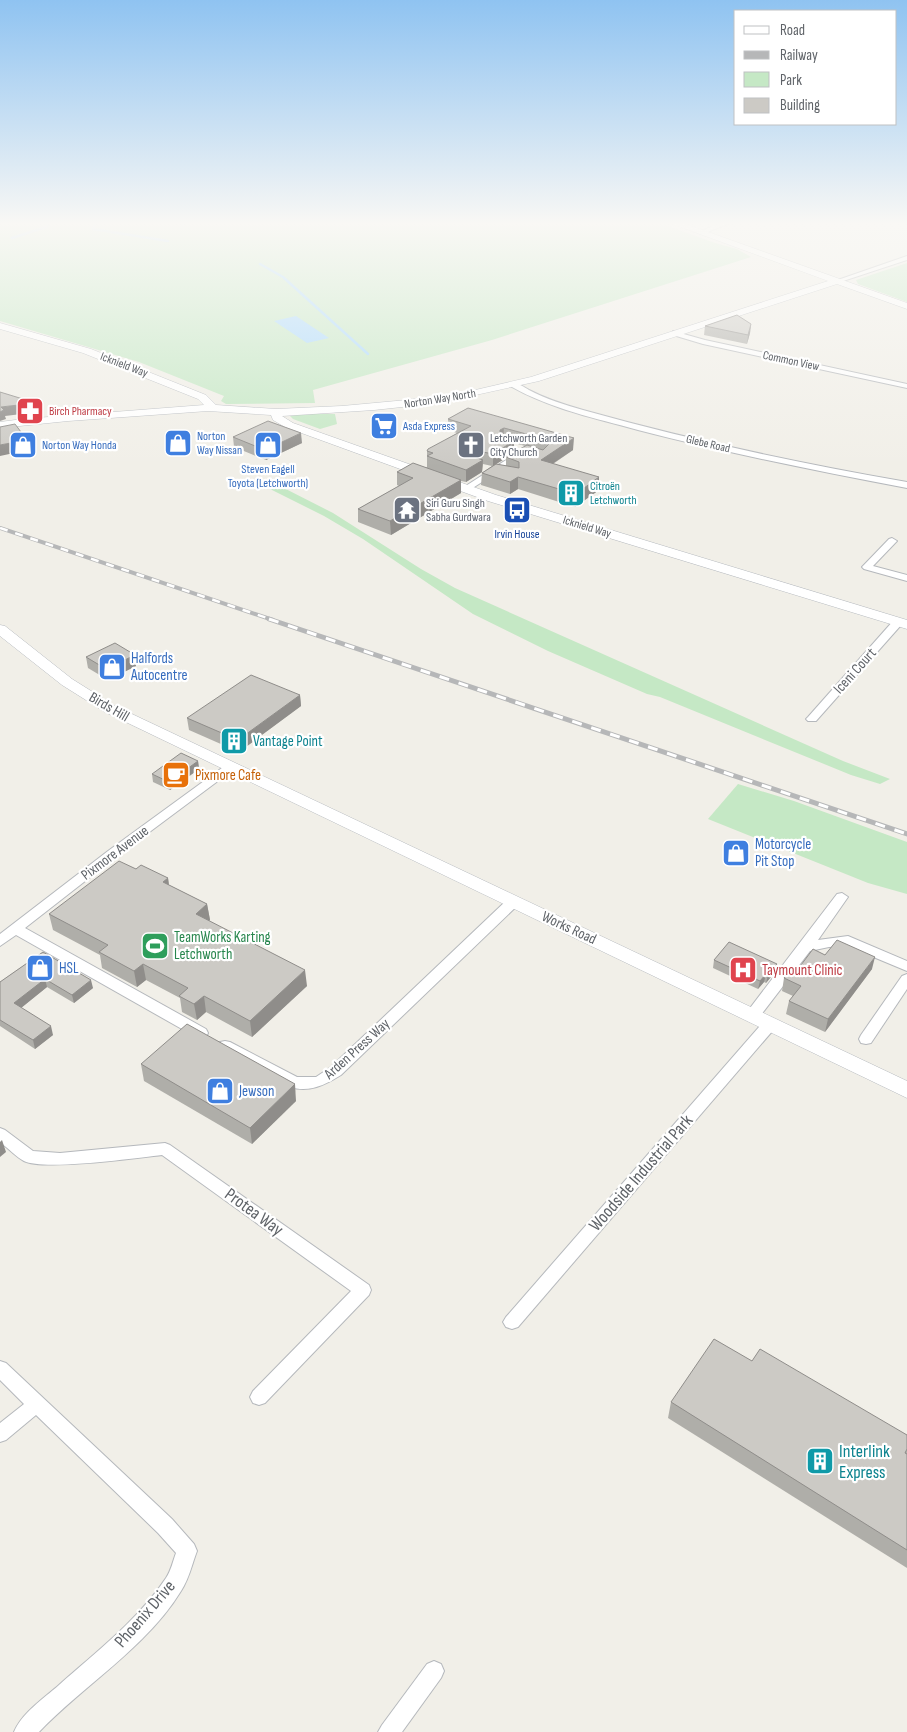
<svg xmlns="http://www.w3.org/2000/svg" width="907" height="1732" viewBox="0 0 907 1732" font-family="'Sofia Sans Condensed',sans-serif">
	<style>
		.green { fill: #c5e8c5 }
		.water { fill: #aadaff }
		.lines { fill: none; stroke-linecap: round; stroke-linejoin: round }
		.stream { stroke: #aadaff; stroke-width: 2.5 }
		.street-casing { stroke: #b5b8bc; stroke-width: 2 }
		.secondary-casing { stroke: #b6babf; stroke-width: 1 }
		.street { fill: #fff; fill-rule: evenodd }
		.secondary { fill: #fff; fill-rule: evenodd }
		.rail-far1-casing { stroke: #b6b7b8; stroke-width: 4 }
		.rail-casing { stroke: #b6b7b8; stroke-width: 5 }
		.rail-far1 { stroke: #fff; stroke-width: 2.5; stroke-dasharray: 8; stroke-linecap: butt }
		.rail { stroke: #fff; stroke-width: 3; stroke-dasharray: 10; stroke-linecap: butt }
		.wall { fill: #afaea9; fill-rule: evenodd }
		.shaded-wall { fill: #8f8d8a }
		.building { fill: #cccac5; stroke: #8f8d8a }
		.labels { text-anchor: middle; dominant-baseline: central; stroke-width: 4.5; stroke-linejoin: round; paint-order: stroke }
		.far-street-label { font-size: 12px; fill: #5f6368; stroke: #fff }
		.far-health-label { font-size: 12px; fill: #be3a42; stroke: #fff; text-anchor: start }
		.far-shop-label { font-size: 12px; fill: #366cbe; stroke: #fff; text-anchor: start }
		.far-worship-label { font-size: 12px; fill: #5b616d; stroke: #fff; text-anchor: start }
		.far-culture-label { font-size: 12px; fill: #0d838f; stroke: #fff; text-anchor: start }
		.far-transit-label { font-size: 12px; fill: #164399; stroke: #fff }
		.shop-label { font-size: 15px; fill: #366cbe; stroke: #fff; text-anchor: start }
		.street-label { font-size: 15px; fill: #5f6368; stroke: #fff }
		.culture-label { font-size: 15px; fill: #0d838f; stroke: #fff; text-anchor: start }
		.food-label { font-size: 15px; fill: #c56008; stroke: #fff; text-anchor: start }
		.leisure-label { font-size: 15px; fill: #27864d; stroke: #fff; text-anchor: start }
		.health-label { font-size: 15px; fill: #be3a42; stroke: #fff; text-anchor: start }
		.near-street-label { font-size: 18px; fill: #5f6368; stroke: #fff }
		.near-culture-label { font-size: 18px; fill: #0d838f; stroke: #fff; text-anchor: start }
	</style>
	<rect width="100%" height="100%" fill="#f1efe8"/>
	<g class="green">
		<polygon points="0,223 660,223 715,243 737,249 751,257 492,340 313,390 315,403 226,404 221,401 224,396 139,362 0,321"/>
		<polygon points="907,263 907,302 858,284 856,280"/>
		<polygon points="293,414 335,414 337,424 320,429 293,419 290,416"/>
		<polygon points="272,482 333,513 421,569 455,588 843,761 890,779 880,784 851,775 660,697 647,694 548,651 473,614 363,539 324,516 262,485"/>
		<polygon points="738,784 794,801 907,842 907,894 868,883 708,819"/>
	</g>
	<polygon class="water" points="296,316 329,338 307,343 274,321"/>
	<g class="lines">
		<g class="stream">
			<polyline points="96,223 93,229 168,241"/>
			<polyline points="181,223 183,224"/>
			<polyline points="12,238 46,227 48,226 46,223"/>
			<polyline points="260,264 283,277 368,354"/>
		</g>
		<g class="street-casing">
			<g id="street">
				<polygon points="719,223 729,223 703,234 698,233"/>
				<polygon points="907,256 907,260 837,283 832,282"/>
				<polygon points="673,331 705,340 907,384 907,388 703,344 673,335"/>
				<path d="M512 383C519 383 524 387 529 390 546 399 565 405 583 410 690 440 798 463 907 482V488C817 471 727 453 638 430 595 418 551 409 512 387Z"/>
				<polygon points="517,453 524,455 468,491 461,489"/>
				<polygon points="892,538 897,541 873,566 907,575 907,581 864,569 862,567 889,539"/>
				<polygon points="898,619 902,620 902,624 816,721 808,721 806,719 808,717 894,620"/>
				<polygon points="230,764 236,767 234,769 116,857 25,928 206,1029 208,1033 206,1037 201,1038 196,1037 16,935 0,946 0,934 108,851 226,765"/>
				<polygon points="842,893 848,897 818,940 848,936 907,961 907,971 847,946 829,947 810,951 757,1020 747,1020 745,1016 747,1012 837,894"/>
				<path d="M513 898 518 899 519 902 518 905 341 1075C325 1085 309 1093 290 1087L220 1050 218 1046 220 1042 225 1041 230 1042 297 1077H316L331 1067 508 899Z"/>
				<polygon points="907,974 907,989 871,1043 866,1044 861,1043 859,1039 861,1035 902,976"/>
				<polygon points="770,1019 775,1020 777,1024 775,1028 518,1327 512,1329 506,1327 503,1322 506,1317 765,1020"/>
				<path d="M0 1128 5 1130 33 1151 60 1153 165 1143 170 1145 369 1285 371 1290 369 1295 265 1403 259 1405 253 1403 250 1397 253 1391 351 1291 162 1155C137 1158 43 1171 24 1161 16 1157 8 1148 0 1142Z"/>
				<path d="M0 1361 6 1363 172 1519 194 1544 197 1551C192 1564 189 1579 181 1591 147 1647 84 1685 39 1732H14C22 1713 43 1699 59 1685 96 1652 138 1620 166 1578 171 1571 173 1561 176 1553L158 1533 36 1415 6 1440 0 1442V1423L24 1404 0 1380Z"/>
				<polygon points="434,1661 441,1664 444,1671 441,1678 402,1732 378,1732 382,1725 427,1664"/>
			</g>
		</g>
		<g class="secondary-casing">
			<g id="secondary">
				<polygon points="670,223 683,223 907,303 907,309 837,284 539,381 439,403 374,410 282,416 293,423 496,495 907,620 907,629 488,501 285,427 273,420 271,415 208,411 68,421 0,428 0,422 23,419 204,405 198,399 83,353 0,329 0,323 91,349 206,395 216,405 276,409 342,406 407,400 471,391 531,377 828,281"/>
				<polygon points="0,625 5,626 72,679 115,706 907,1081 907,1098 105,712 62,685 0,636"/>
			</g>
		</g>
		<use href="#street" class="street"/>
		<use href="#secondary" class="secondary"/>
		<g class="rail-far1-casing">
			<polyline id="rail-far1" points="0,528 273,620"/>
		</g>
		<g class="rail-casing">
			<polyline id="rail" points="269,619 907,834"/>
		</g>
		<use href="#rail-far1" class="rail-far1"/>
		<use href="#rail" class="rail"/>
	</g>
	<g class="wall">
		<polygon points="751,324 750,333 747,344 704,335 705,326"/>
		<path d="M468 408 573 450 553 464 599 490 575 507 518 489 510 494 481 485 482 473 492 466 483 464 482 472 466 482 461 481V493L391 535 358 522V509L399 486 397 485V472L427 467V451L457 433 448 430V419ZM514 443 525 446 514 453ZM506 458V466L496 464Z"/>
		<polygon points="233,437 302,443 266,460 234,447"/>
		<polygon points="86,657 136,666 108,680 88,668"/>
		<polygon points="300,695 301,706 239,752 189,730 187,718"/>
		<polygon points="198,761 199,769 170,790 153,782 152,774"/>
		<polygon points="136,869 168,878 169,885 207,904 210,920 209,921 307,986 252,1037 206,1012 197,1020 182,1012 180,998 146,980 137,987 102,968 100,955 53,930 49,914"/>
		<polygon points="43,952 93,988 74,1003 47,987 21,1008 53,1035 35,1049 0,1026 0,982"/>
		<polygon points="825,955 872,969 825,1032 786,1014 789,1001 793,996 782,991 784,978 798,969"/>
		<polygon points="714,960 775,972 766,983 764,982 758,989 713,968"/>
		<polygon points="141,1064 296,1101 252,1144 144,1081"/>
		<polygon points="752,1361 907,1435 907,1568 668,1418 671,1402"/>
	</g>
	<g class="shaded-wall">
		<polygon points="751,324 750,333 747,344 748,335"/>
		<polygon points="36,403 38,412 5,416 6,419 0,421 0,412 1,407"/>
		<polygon points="504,428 503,440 499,442 500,430"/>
		<polygon points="301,433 302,443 266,460 265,450"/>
		<polygon points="574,438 573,450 540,472 541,460"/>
		<polygon points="27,440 28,450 0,456 0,445"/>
		<polygon points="514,441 514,453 493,466 493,454"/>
		<polygon points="483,460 482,472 466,482 466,470"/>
		<polygon points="518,477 518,489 510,494 510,482"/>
		<polygon points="599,477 599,490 575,507 576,494"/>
		<polygon points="461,480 461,493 391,535 390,521"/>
		<polygon points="135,655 136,666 108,680 106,669"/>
		<polygon points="300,695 301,706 239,752 238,740"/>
		<polygon points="198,761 199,769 170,790 169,782"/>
		<polygon points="168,878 170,894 163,882"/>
		<polygon points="207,904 210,920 198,930 196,914"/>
		<polygon points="875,957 872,969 825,1032 828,1019"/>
		<polygon points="143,964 146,980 137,987 134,971"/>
		<polygon points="777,964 775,972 766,983 768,975"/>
		<polygon points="305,970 307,986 252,1037 250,1021"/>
		<polygon points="766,974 764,982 758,989 760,981"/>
		<polygon points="45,979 47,987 16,1012 14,1003"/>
		<polygon points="91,980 93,988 74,1003 72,995"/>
		<polygon points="204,996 206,1012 197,1020 194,1004"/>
		<polygon points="51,1026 53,1035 35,1049 33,1040"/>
		<polygon points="295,1084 296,1101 252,1144 250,1128"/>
		<polygon points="2,1140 6,1152 0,1157 0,1142"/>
	</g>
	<g class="building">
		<polygon points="737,315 751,324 748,335 705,326"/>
		<polygon points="0,392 36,403 1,407 4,410 0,412"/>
		<polygon points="468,408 574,438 541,460 599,477 576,494 518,477 510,482 482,473 496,464 519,468 519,462 506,457 527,445 543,450 549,444 530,435 504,428 500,430 500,436 514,441 493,454 468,449 468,455 483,460 466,470 427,456 433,453 427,451 428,449 471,426 448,419"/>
		<polygon points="268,421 301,433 265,450 233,437"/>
		<polygon points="15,424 27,440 0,445 0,427"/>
		<polygon points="413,463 461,480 390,521 358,509 413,478 397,472"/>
		<polygon points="115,643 135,655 106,669 86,657"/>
		<polygon points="251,675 300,695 238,740 187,718"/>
		<polygon points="181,753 198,761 169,782 152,774"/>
		<polygon points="119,861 136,869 141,865 168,878 163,882 207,904 196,914 305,970 250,1021 204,996 194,1004 179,996 188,988 143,964 134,971 99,952 108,945 49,914"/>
		<polygon points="837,940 875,957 828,1019 789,1001 801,986 784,978 793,967 798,969 813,949 825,955"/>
		<polygon points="729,942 777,964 768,975 766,974 760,981 714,960"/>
		<polygon points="43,952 91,980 72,995 45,979 14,1003 51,1026 33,1040 0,1020 0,982"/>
		<polygon points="187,1024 295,1084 250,1128 141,1064"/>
		<polygon points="714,1339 752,1361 760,1349 907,1435 907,1449 905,1453 907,1454 907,1550 671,1402"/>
	</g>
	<linearGradient id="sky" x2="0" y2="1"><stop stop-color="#8fc3f1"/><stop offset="0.48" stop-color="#f9f8f5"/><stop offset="1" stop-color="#f9f8f5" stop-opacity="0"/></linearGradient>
	<rect width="907" height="466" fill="url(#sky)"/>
	<defs>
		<g id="pharmacy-square" transform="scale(1.4375)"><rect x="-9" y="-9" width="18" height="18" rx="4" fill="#e0444e" stroke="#fff"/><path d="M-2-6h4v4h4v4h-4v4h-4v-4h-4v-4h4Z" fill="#fff"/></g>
		<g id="supermarket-square" transform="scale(1.4375)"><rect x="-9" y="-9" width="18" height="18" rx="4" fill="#3f7fe0" stroke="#fff"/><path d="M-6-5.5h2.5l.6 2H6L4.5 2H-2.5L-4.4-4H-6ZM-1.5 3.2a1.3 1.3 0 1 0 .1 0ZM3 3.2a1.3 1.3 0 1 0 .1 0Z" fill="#fff"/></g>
		<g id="shop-square" transform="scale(1.4375)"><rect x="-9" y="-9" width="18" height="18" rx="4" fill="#3f7fe0" stroke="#fff"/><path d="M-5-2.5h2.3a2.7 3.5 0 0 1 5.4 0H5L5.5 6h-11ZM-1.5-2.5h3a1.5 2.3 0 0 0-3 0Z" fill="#fff"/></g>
		<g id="church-square" transform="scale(1.4375)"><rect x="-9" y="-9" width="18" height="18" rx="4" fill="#6b7280" stroke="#fff"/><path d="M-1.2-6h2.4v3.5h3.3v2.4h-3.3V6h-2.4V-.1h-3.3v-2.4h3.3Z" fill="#fff"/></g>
		<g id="building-square" transform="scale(1.4375)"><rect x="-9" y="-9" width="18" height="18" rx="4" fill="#0f9aa8" stroke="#fff"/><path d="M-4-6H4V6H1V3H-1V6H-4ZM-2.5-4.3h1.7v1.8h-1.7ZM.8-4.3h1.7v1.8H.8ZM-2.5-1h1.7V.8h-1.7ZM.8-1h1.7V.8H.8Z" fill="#fff"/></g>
		<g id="temple-square" transform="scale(1.4375)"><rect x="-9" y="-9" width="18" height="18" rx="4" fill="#6b7280" stroke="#fff"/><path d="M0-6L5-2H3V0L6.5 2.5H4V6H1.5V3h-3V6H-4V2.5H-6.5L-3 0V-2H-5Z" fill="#fff"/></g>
		<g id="bus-square" transform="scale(1.4375)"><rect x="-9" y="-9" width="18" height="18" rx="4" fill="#1a4fb4" stroke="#fff"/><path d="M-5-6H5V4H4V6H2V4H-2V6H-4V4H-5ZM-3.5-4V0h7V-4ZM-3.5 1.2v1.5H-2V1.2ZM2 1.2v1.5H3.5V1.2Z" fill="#fff"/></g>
		<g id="cafe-square" transform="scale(1.4375)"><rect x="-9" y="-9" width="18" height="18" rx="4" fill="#e8710a" stroke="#fff"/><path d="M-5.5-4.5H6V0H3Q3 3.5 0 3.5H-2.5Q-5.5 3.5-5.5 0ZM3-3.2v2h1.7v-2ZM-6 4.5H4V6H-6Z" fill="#fff"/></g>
		<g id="stadium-square" transform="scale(1.4375)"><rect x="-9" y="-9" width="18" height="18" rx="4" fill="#2e9e5b" stroke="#fff"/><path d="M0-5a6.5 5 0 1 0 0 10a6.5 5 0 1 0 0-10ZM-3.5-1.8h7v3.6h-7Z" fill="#fff"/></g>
		<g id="hospital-square" transform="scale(1.4375)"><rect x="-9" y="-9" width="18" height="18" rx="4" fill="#e0444e" stroke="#fff"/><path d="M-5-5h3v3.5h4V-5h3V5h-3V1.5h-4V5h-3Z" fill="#fff"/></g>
	</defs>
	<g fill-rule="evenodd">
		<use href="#pharmacy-square" x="30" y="411"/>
		<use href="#supermarket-square" x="384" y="426"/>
		<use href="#shop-square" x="178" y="443"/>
		<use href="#shop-square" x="23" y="445"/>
		<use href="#shop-square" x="268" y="445"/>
		<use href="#church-square" x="471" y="445"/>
		<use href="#building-square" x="571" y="493"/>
		<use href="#temple-square" x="407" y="510"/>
		<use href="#bus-square" x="517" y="510"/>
		<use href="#shop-square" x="112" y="667"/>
		<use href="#building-square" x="234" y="741"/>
		<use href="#cafe-square" x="176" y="775"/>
		<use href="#shop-square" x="736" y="853"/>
		<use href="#stadium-square" x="155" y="946"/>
		<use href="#shop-square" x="40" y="968"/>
		<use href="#hospital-square" x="743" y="970"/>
		<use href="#shop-square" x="220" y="1091"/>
		<use href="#building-square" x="820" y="1461"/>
	</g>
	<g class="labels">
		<g class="far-street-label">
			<text transform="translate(791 361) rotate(12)">Common View</text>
			<text transform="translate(124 365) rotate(21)">Icknield Way</text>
			<text transform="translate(440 399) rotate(-9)">Norton Way North</text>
			<text transform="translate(708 444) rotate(13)">Glebe Road</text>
			<text transform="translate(587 527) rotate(17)">Icknield Way</text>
		</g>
		<g class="far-health-label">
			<text x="49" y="411">Birch Pharmacy</text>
		</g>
		<g class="far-shop-label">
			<text x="403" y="426">Asda Express</text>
			<text x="197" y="436">Norton<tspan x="197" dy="14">Way Nissan</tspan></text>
			<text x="42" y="445">Norton Way Honda</text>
			<text x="268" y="469" text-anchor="middle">Steven Eagell<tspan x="268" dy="14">Toyota (Letchworth)</tspan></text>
		</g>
		<g class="far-worship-label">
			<text x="490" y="438">Letchworth Garden<tspan x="490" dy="14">City Church</tspan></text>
			<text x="426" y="503">Siri Guru Singh<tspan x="426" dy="14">Sabha Gurdwara</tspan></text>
		</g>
		<g class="far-culture-label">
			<text x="590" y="486">Citroën<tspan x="590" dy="14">Letchworth</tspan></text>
		</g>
		<g class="far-transit-label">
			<text x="517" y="534">Irvin House</text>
		</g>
		<g class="shop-label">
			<text x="131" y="658">Halfords<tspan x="131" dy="17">Autocentre</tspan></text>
			<text x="755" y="844">Motorcycle<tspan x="755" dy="17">Pit Stop</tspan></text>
			<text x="59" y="968">HSL</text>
			<text x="239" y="1091">Jewson</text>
		</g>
		<g class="street-label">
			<text transform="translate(855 671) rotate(-48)">Iceni Court</text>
			<text transform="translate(109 707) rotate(30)">Birds Hill</text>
			<text transform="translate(115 853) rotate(-37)">Pixmore Avenue</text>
			<text transform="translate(569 928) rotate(25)">Works Road</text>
			<text transform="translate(357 1049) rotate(-42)">Arden Press Way</text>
		</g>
		<g class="culture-label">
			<text x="253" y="741">Vantage Point</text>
		</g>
		<g class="food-label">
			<text x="195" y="775">Pixmore Cafe</text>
		</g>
		<g class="leisure-label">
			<text x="174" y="937">TeamWorks Karting<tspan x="174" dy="17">Letchworth</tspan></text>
		</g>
		<g class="health-label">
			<text x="762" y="970">Taymount Clinic</text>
		</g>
		<g class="near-street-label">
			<text transform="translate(641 1173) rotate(-49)">Woodside Industrial Park</text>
			<text transform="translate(254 1212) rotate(36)">Protea Way</text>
			<text transform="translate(145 1614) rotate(-49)">Phoenix Drive</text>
		</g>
		<g class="near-culture-label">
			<text x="839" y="1451">Interlink<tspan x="839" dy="21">Express</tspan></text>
		</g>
	</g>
	<rect x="734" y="10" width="162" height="115" fill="#ffffff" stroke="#bfc1c3"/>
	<rect x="744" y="26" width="25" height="8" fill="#ffffff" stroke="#bfc1c3"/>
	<text x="780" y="35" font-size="15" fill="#5f6368">Road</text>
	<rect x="744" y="51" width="25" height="8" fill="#b6b7b8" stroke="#bfc1c3"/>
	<text x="780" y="60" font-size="15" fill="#5f6368">Railway</text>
	<rect x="744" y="72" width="25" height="15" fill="#c5e8c5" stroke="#bfc1c3"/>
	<text x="780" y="85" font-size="15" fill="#5f6368">Park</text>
	<rect x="744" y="98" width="25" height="15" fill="#cccac5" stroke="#bfc1c3"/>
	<text x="780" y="110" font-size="15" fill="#5f6368">Building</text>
</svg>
